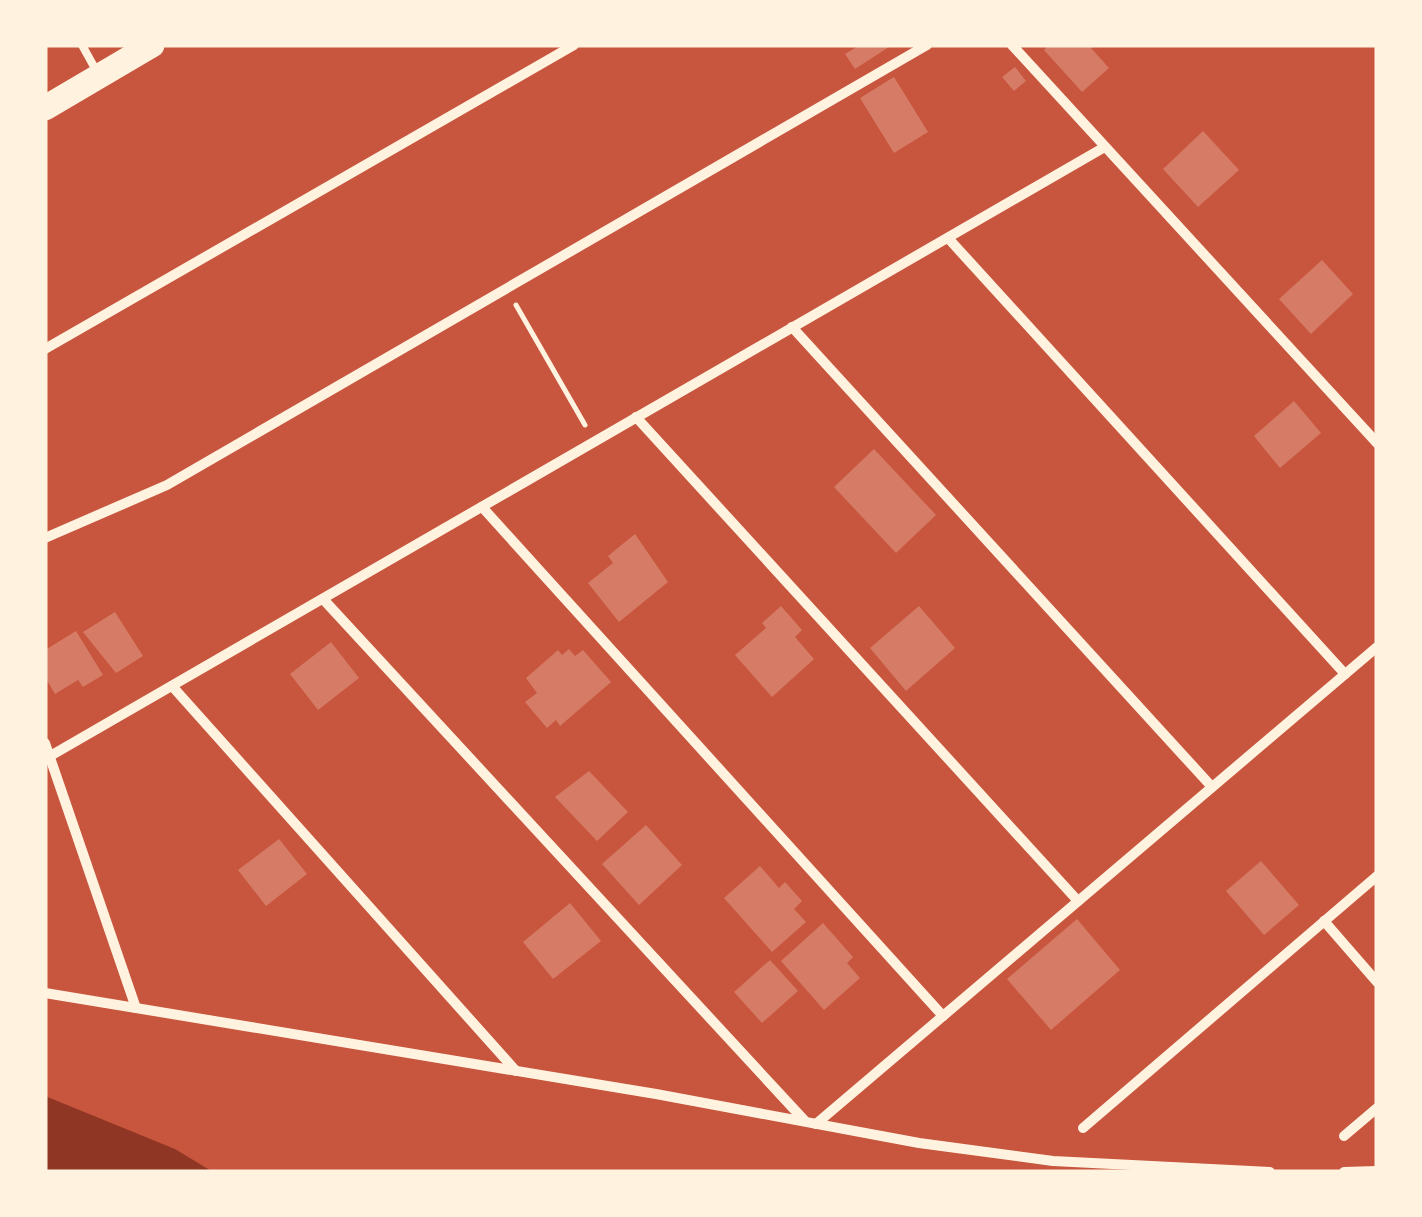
<svg xmlns="http://www.w3.org/2000/svg" width="1422" height="1217" viewBox="0 0 1422 1217" font-family="'Times New Roman',serif">
	<style>
		.water { fill: #8f3625 }
		.building { fill: #d67c66 }
		.lines { fill: none; stroke-linecap: round; stroke-linejoin: round }
		.path { stroke: #fff3e0; stroke-width: 5 }
		.service { stroke: #fff3e0; stroke-width: 8 }
		.minor { stroke: #fff3e0; stroke-width: 10 }
		.primary { stroke: #fff3e0; stroke-width: 25 }
	</style>
	<rect width="100%" height="100%" fill="#c8553d"/>
	<polygon class="water" points="45,1096 175,1149 213,1172 45,1172"/>
	<g class="building">
		<polygon points="860,45 892,45 855,69 845,54"/>
		<polygon points="1049,45 1094,45 1091,48 1109,68 1082,92 1044,50"/>
		<polygon points="1015,67 1026,81 1014,91 1002,77"/>
		<polygon points="894,77 928,132 894,153 860,98"/>
		<polygon points="1203,131 1239,170 1198,207 1163,169"/>
		<polygon points="1322,260 1353,294 1311,334 1279,299"/>
		<polygon points="1294,401 1321,433 1280,468 1254,436"/>
		<polygon points="874,449 936,515 896,553 834,487"/>
		<polygon points="635,534 668,582 619,622 588,583 613,563 608,556"/>
		<polygon points="781,606 802,630 795,637 814,659 772,697 735,655 766,628 762,623"/>
		<polygon points="919,606 955,648 906,691 870,648"/>
		<polygon points="115,612 143,656 116,673 83,632"/>
		<polygon points="76,631 103,675 83,687 78,680 55,694 45,677 45,650"/>
		<polygon points="331,642 359,678 318,710 290,674"/>
		<polygon points="569,649 575,656 583,650 611,682 560,726 556,720 547,728 525,702 537,693 526,678 558,650 562,655"/>
		<polygon points="589,771 628,812 597,841 555,797"/>
		<polygon points="646,825 682,865 639,905 602,864"/>
		<polygon points="279,839 307,874 266,906 238,870"/>
		<polygon points="1261,861 1299,905 1264,935 1226,891"/>
		<polygon points="760,866 779,888 785,882 802,901 794,909 806,922 772,952 724,898"/>
		<polygon points="570,903 601,941 553,979 523,942"/>
		<polygon points="1077,919 1120,970 1051,1030 1007,979"/>
		<polygon points="823,923 853,957 847,963 860,978 824,1010 781,961"/>
		<polygon points="770,960 798,991 762,1023 734,992"/>
	</g>
	<g class="lines">
		<polyline class="path" points="516,305 585,425"/>
		<polyline class="service" points="82,45 97,72"/>
		<g class="minor">
			<polyline points="1012,45 1377,443"/>
			<polyline points="948,238 1345,674"/>
			<polyline points="792,327 1212,787"/>
			<polyline points="45,349 574,45"/>
			<polyline points="636,417 1078,901"/>
			<polyline points="482,507 943,1016"/>
			<polyline points="45,538 167,485 927,45"/>
			<polyline points="323,599 804,1120"/>
			<polyline points="172,686 516,1071"/>
			<polyline points="45,743 136,1008"/>
			<polyline points="45,759 1103,148"/>
			<polyline points="1324,921 1377,982"/>
			<polyline points="45,993 656,1094 919,1143 1053,1161 1270,1172"/>
			<polyline points="816,1124 1377,647"/>
			<polyline points="1083,1128 1377,876"/>
			<polyline points="1344,1136 1377,1108"/>
			<polyline points="1344,1172 1377,1171"/>
		</g>
		<polyline class="primary" points="45,108 152,45"/>
	</g>
	<rect width="1422" height="1217" fill="none" stroke="#fff3e0" stroke-width="95"/>
</svg>
